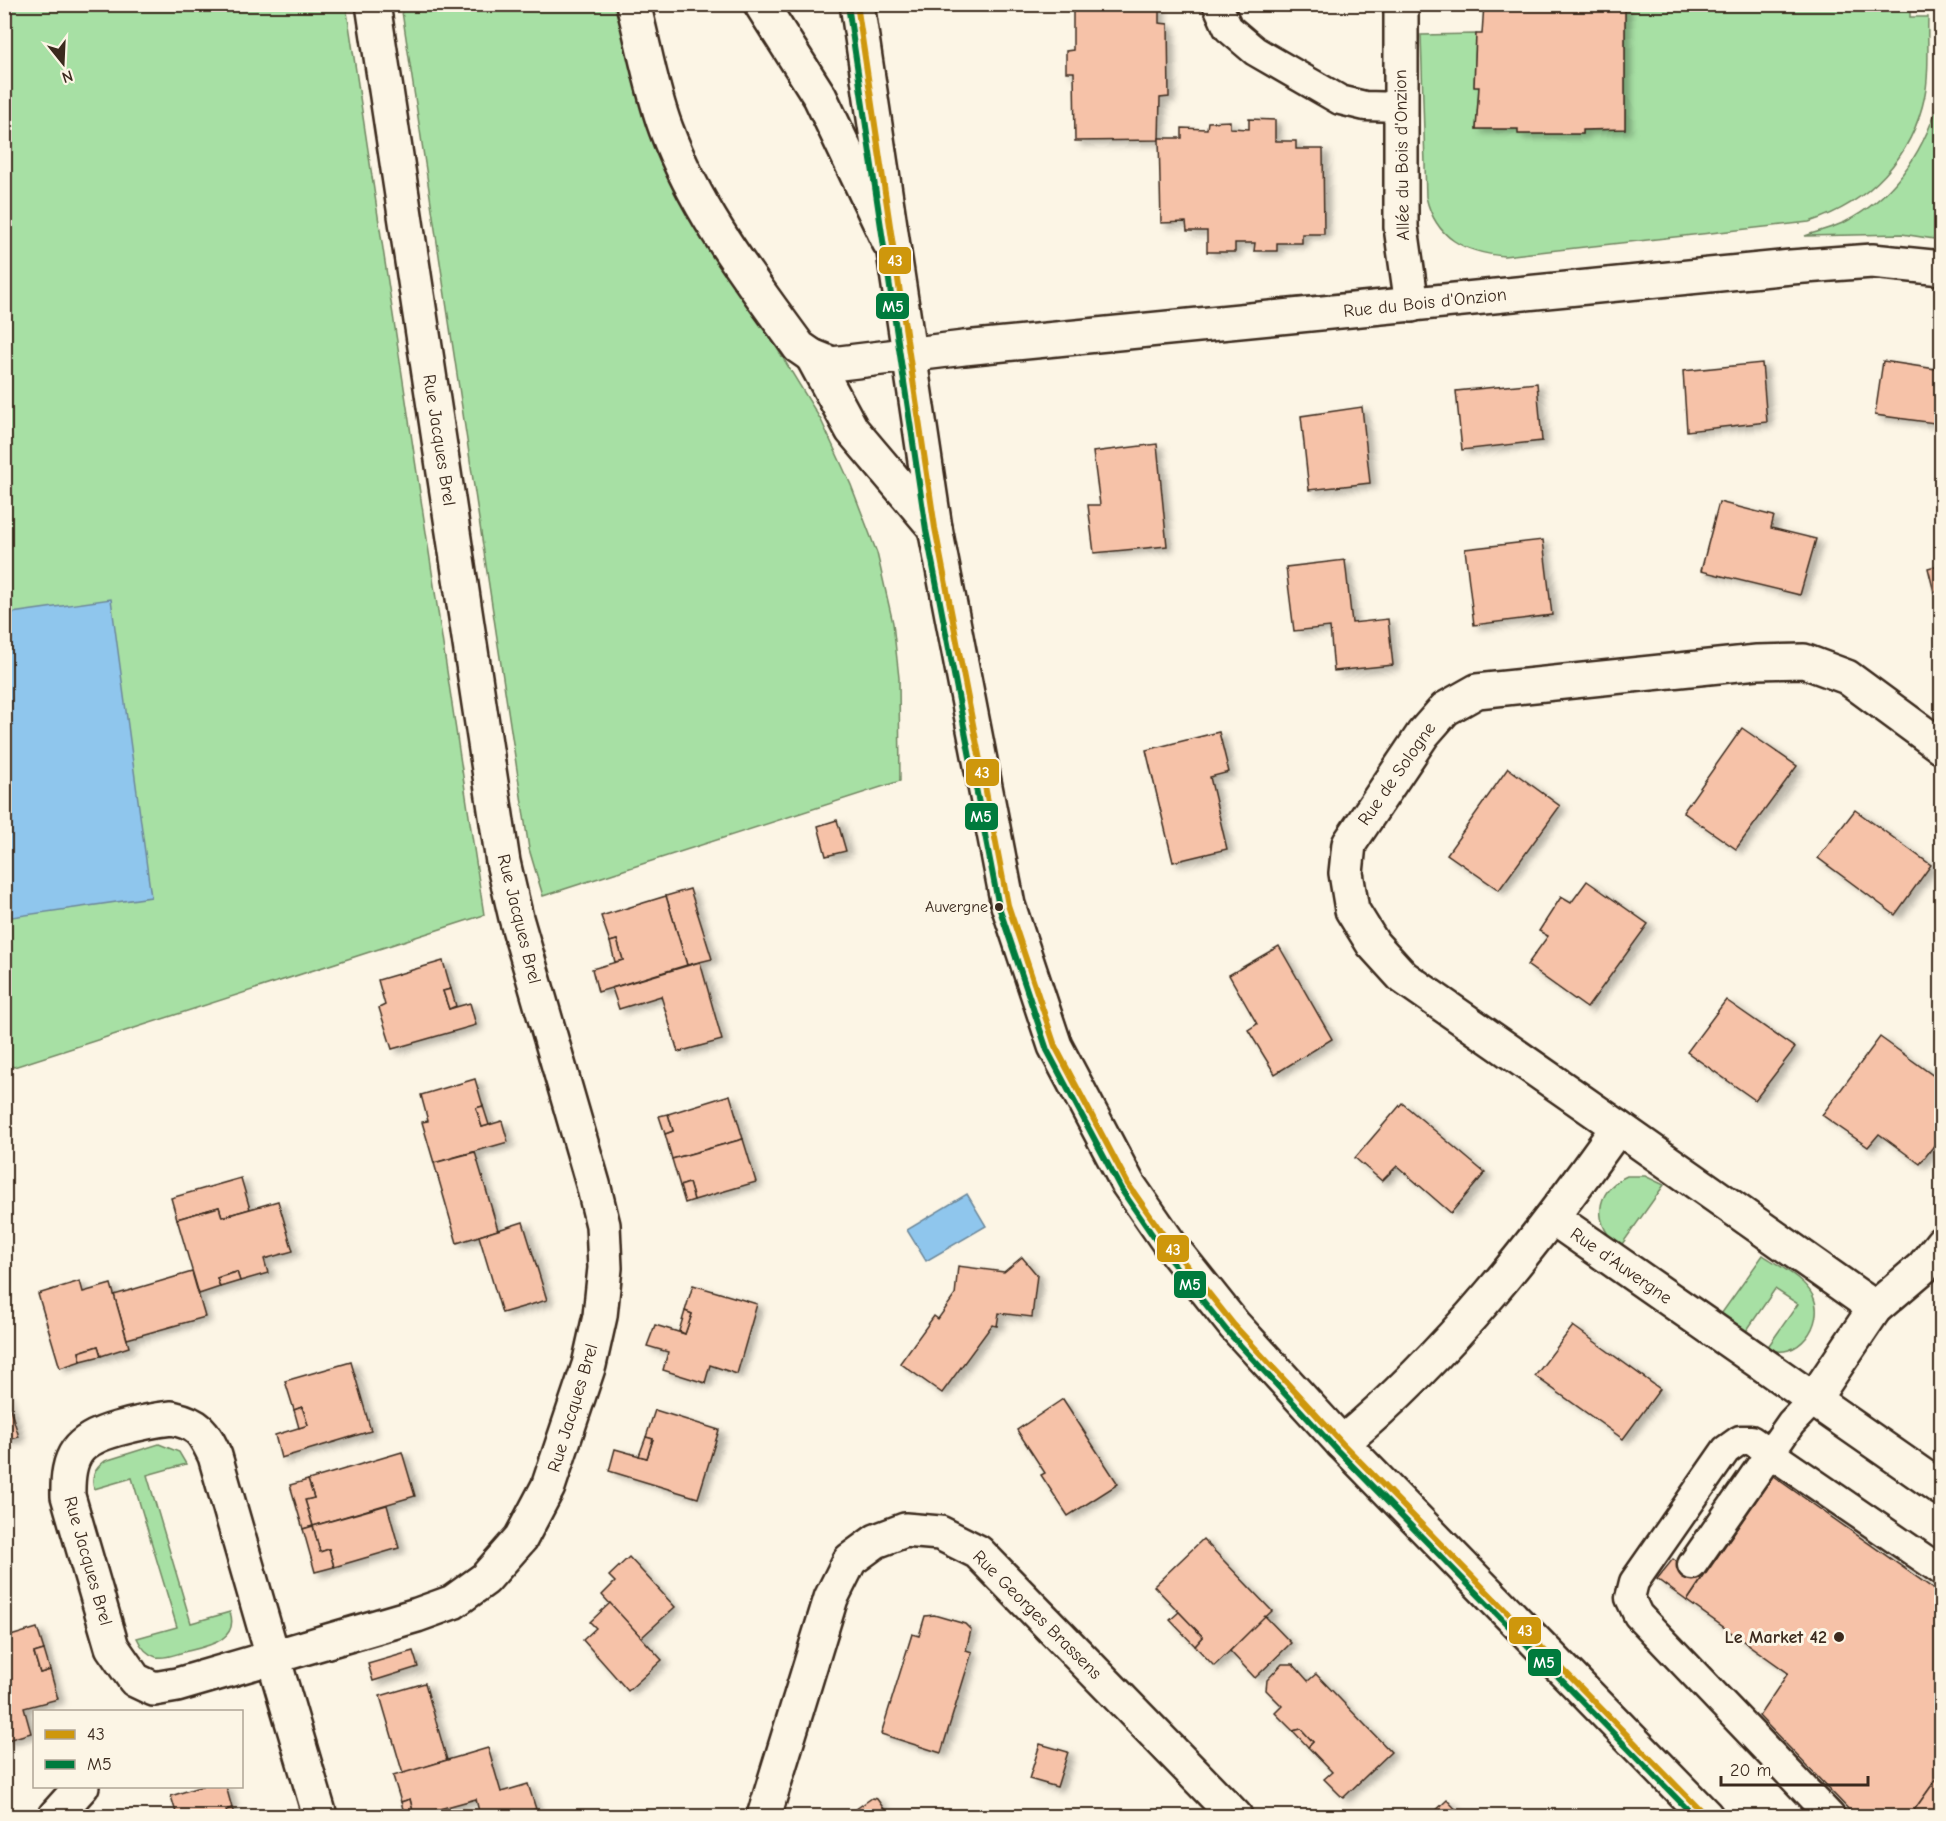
<svg xmlns="http://www.w3.org/2000/svg" width="1946" height="1821" viewBox="0 0 1946 1821" font-family="'Comic Neue',sans-serif">
	<style>
		.green { fill: #a7e0a4; stroke: #718561; stroke-width: 1.5 }
		.water { fill: #8fc6ed; stroke: #6d889a; stroke-width: 1.5 }
		.building { fill: #f6c2a8; stroke: #3b2a1e; stroke-width: 1.5; filter: url(#shadow) }
		.lines { fill: none; stroke-linecap: round; stroke-linejoin: round }
		.service-casing { stroke: #3b2a1e; stroke-width: 33 }
		.minor-casing { stroke: #3b2a1e; stroke-width: 38 }
		.tertiary-casing { stroke: #3b2a1e; stroke-width: 38 }
		.service { stroke: #fcf5e5; stroke-width: 28 }
		.minor { stroke: #fcf5e5; stroke-width: 33 }
		.tertiary { stroke: #fcf5e5; stroke-width: 33 }
		.bus-1-casing { stroke: #fcf5e5; stroke-width: 10 }
		.bus-2-casing { stroke: #fcf5e5; stroke-width: 10 }
		.bus-1 { stroke: #ce970c; stroke-width: 6 }
		.bus-2 { stroke: #007b3d; stroke-width: 6 }
		.bus-dot { fill: #3b2a1e; stroke: #fcf5e5; stroke-width: 2 }
		.labels { text-anchor: middle; dominant-baseline: central; stroke-width: 6; stroke-linejoin: round; paint-order: stroke }
		.bus-label { font-size: 16px; fill: #3b2a1e; stroke: #fcf5e5; text-anchor: end }
		.street-label { font-size: 18px; fill: #3b2a1e; stroke: #fcf5e5 }
		.poi-label { font-size: 18px; font-weight: bold; fill: #3b2a1e; stroke: #fcf5e5; text-anchor: end }
		.line-badge { stroke: #fcf5e5; stroke-width: 2 }
		.badge-label { font-size: 16px; text-anchor: middle; font-weight: bold; fill: #fff }
	</style>
	<defs>
		<filter id="shadow"><feDropShadow dx="6" dy="4" stdDeviation="3" flood-color="#0004"/></filter>
	</defs>
	<rect width="100%" height="100%" fill="#fcf5e5"/>
	<filter id="ink" filterUnits="userSpaceOnUse"><feTurbulence type="fractalNoise" baseFrequency=".0167" numOctaves="2"/><feDisplacementMap in="SourceGraphic" scale="12" xChannelSelector="R" yChannelSelector="G"/><feConvolveMatrix kernelMatrix="1 2 1 2 8 2 1 2 1" color-interpolation-filters="sRGB"/></filter>
	<g filter="url(#ink)">
		<g class="green">
			<polygon points="4,5 346,5 484,915 14,1067 4,1064"/>
			<polygon points="401,5 622,5 706,232 821,420 851,485 877,553 893,623 899,678 900,781 543,896 529,849"/>
			<path d="M1625 5H1910V17H1928C1927 43 1930 70 1925 95 1912 158 1869 203 1809 222L1504 256C1464 252 1436 239 1426 197L1421 35 1476 34 1474 86 1479 87 1476 129H1518L1519 134H1583V130L1625 129Z"/>
			<path d="M1939 101 1941 240 1902 234 1805 236C1818 231 1832 228 1845 222 1894 197 1923 152 1939 101Z"/>
			<path d="M1627 1176H1645L1664 1185 1620 1247C1593 1226 1593 1191 1627 1176Z"/>
			<path d="M1763 1255C1779 1266 1804 1278 1813 1296 1826 1323 1797 1363 1767 1348L1798 1304 1775 1289 1745 1333 1719 1317Z"/>
			<path d="M159 1444 179 1452 186 1464 147 1475 191 1623 230 1612C240 1642 204 1647 184 1652 176 1654 165 1659 156 1657 146 1654 141 1647 137 1638L177 1627 132 1478 94 1489C91 1477 94 1469 105 1461Z"/>
		</g>
		<g class="water">
			<polygon points="111,599 151,897 5,918 5,614"/>
			<polygon points="967,1194 986,1226 926,1261 907,1230"/>
		</g>
		<g class="building">
			<polygon points="1073,4 1159,4 1159,23 1168,24 1169,97 1160,98 1159,140 1075,141 1074,72 1066,72 1066,51 1073,50"/>
			<polygon points="1484,4 1625,4 1625,129 1583,130 1583,134 1518,134 1518,129 1476,129 1479,87 1474,87 1476,34 1482,34"/>
			<polygon points="1249,119 1275,120 1275,141 1296,141 1296,149 1323,149 1324,234 1302,234 1302,243 1277,243 1277,251 1254,251 1255,243 1235,243 1235,252 1207,252 1207,231 1187,231 1186,222 1161,223 1159,138 1182,138 1182,128 1207,129 1208,122 1230,121 1230,128 1249,129"/>
			<polygon points="1883,361 1942,370 1942,424 1875,415"/>
			<polygon points="1762,363 1767,422 1687,431 1683,371"/>
			<polygon points="1537,383 1542,441 1462,450 1456,391"/>
			<polygon points="1362,407 1370,483 1309,490 1301,416"/>
			<polygon points="1157,444 1167,546 1094,553 1088,505 1100,505 1093,452"/>
			<polygon points="1719,502 1774,516 1771,528 1816,539 1800,595 1701,571"/>
			<polygon points="1543,540 1552,615 1474,625 1465,549"/>
			<polygon points="1345,560 1352,623 1388,619 1393,665 1334,671 1330,627 1294,631 1286,567"/>
			<polygon points="1942,564 1942,590 1934,592 1928,568"/>
			<polygon points="1742,728 1797,766 1736,849 1683,812"/>
			<polygon points="1219,732 1229,772 1210,777 1227,849 1173,862 1146,750"/>
			<polygon points="1508,768 1560,806 1499,890 1447,854"/>
			<polygon points="1855,810 1931,865 1895,915 1818,858"/>
			<polygon points="837,820 846,851 826,856 818,826"/>
			<polygon points="1587,881 1648,924 1587,1008 1527,965 1548,936 1539,931 1561,897 1571,903"/>
			<polygon points="690,889 712,959 687,965 666,896"/>
			<polygon points="666,896 687,965 598,992 592,969 623,960 617,940 610,942 601,916"/>
			<polygon points="617,940 623,960 615,962 610,942"/>
			<polygon points="1279,946 1332,1039 1275,1074 1248,1030 1257,1024 1229,975"/>
			<polygon points="443,961 451,989 443,991 449,1009 470,1003 476,1025 392,1049 379,1008 385,1005 378,980"/>
			<polygon points="700,962 722,1040 678,1052 661,996 619,1009 612,988"/>
			<polygon points="451,989 456,1006 449,1009 443,991"/>
			<polygon points="1726,1000 1795,1048 1755,1100 1687,1052"/>
			<polygon points="1880,1037 1942,1082 1942,1135 1920,1164 1879,1134 1868,1147 1822,1115"/>
			<polygon points="475,1079 483,1106 476,1108 482,1127 502,1121 508,1142 434,1163 422,1122 428,1121 421,1095"/>
			<polygon points="730,1095 743,1139 672,1159 665,1134 673,1131 668,1114"/>
			<polygon points="1402,1103 1485,1173 1451,1213 1397,1166 1382,1181 1355,1158"/>
			<polygon points="483,1106 489,1125 482,1127 476,1108"/>
			<polygon points="668,1114 673,1131 665,1134 659,1116"/>
			<polygon points="743,1139 756,1182 694,1200 689,1183 680,1186 672,1159"/>
			<polygon points="475,1152 498,1230 457,1243 434,1163"/>
			<polygon points="241,1178 250,1209 222,1217 219,1207 177,1219 171,1198"/>
			<polygon points="689,1183 694,1200 685,1203 680,1186"/>
			<polygon points="278,1201 293,1251 264,1259 268,1273 240,1281 237,1272 225,1275 217,1278 220,1287 199,1294 177,1219 219,1207 222,1217"/>
			<polygon points="523,1222 547,1300 502,1313 479,1236"/>
			<polygon points="1022,1257 1037,1275 1032,1317 999,1313 997,1326 992,1325 942,1393 900,1363 934,1316 938,1319 955,1295 958,1266 1004,1272"/>
			<polygon points="192,1272 205,1317 127,1339 114,1295"/>
			<polygon points="237,1272 240,1281 220,1287 217,1278"/>
			<polygon points="80,1281 83,1292 111,1284 129,1347 101,1356 98,1346 79,1352 81,1361 60,1368 38,1294"/>
			<polygon points="693,1285 757,1304 737,1374 710,1365 705,1383 663,1370 668,1352 647,1346 655,1325 685,1334 692,1314 685,1311"/>
			<polygon points="685,1311 692,1314 685,1334 679,1331"/>
			<polygon points="1573,1326 1660,1389 1623,1439 1535,1376"/>
			<polygon points="98,1346 101,1356 81,1361 79,1352"/>
			<polygon points="351,1362 371,1431 281,1458 275,1435 308,1425 302,1407 294,1410 285,1381"/>
			<polygon points="4,1389 19,1437 4,1441"/>
			<polygon points="1063,1399 1118,1484 1068,1516 1041,1475 1045,1473 1017,1430"/>
			<polygon points="302,1407 308,1425 299,1428 294,1410"/>
			<polygon points="655,1410 719,1430 698,1498 609,1471 615,1449 647,1458 653,1439 646,1437"/>
			<polygon points="646,1437 653,1439 647,1458 639,1456"/>
			<polygon points="402,1452 415,1496 313,1526 305,1500 314,1498 308,1480"/>
			<polygon points="1773,1476 1942,1595 1942,1771 1910,1816 1855,1816 1759,1716 1788,1673 1687,1601"/>
			<polygon points="308,1480 314,1498 305,1500 313,1526 303,1529 290,1485"/>
			<polygon points="387,1505 399,1548 334,1567 329,1549 320,1552 313,1526"/>
			<polygon points="313,1526 320,1552 329,1549 334,1567 315,1572 303,1529"/>
			<polygon points="1203,1539 1272,1611 1214,1666 1195,1646 1203,1637 1154,1586"/>
			<polygon points="629,1557 675,1607 641,1638 602,1595 615,1582 609,1576"/>
			<polygon points="1673,1559 1701,1580 1687,1601 1657,1579"/>
			<polygon points="610,1603 662,1660 628,1691 583,1640 596,1628 590,1622"/>
			<polygon points="1179,1612 1203,1637 1195,1646 1170,1620"/>
			<polygon points="934,1615 965,1624 971,1630 966,1650 972,1652 941,1753 881,1734 912,1634 919,1636 925,1616"/>
			<polygon points="1265,1616 1291,1643 1255,1678 1230,1651"/>
			<polygon points="37,1628 44,1650 34,1653 40,1673 50,1670 58,1699 24,1708 31,1733 4,1741 4,1638"/>
			<polygon points="44,1650 50,1670 40,1673 34,1653"/>
			<polygon points="413,1651 418,1667 373,1681 368,1664"/>
			<polygon points="1282,1664 1293,1664 1308,1681 1316,1674 1391,1752 1343,1798 1324,1779 1332,1772 1308,1747 1313,1742 1301,1729 1293,1731 1275,1713 1282,1706 1266,1690 1267,1680"/>
			<polygon points="425,1683 447,1760 403,1774 380,1696"/>
			<polygon points="1301,1729 1313,1742 1308,1747 1293,1731"/>
			<polygon points="1040,1744 1068,1752 1057,1787 1029,1779"/>
			<polygon points="488,1748 501,1792 528,1784 536,1809 509,1816 480,1816 476,1799 414,1816 410,1799 401,1802 393,1776"/>
			<polygon points="1942,1771 1942,1803 1932,1816 1910,1816"/>
			<polygon points="202,1786 226,1786 232,1808 226,1810 228,1816 177,1816 171,1796"/>
			<polygon points="872,1798 877,1799 889,1816 846,1816"/>
			<polygon points="410,1799 414,1816 405,1816 401,1802"/>
			<polygon points="1447,1800 1462,1816 1430,1816"/>
			<polygon points="232,1808 235,1816 228,1816 226,1810"/>
		</g>
		<g class="lines">
			<g class="service-casing">
				<g id="service">
					<polyline points="1217,4 1228,28 1255,51 1340,100 1365,106 1400,107"/>
					<polyline points="1692,1565 1791,1423 1813,1400"/>
					<polyline points="1830,1816 1638,1615 1630,1598 1634,1582 1726,1450 1740,1440 1751,1440 1942,1571"/>
				</g>
			</g>
			<g class="minor-casing">
				<g id="minor">
					<path d="M633 4C644 45 651 89 666 129 696 210 748 277 799 347L812 356 832 364 964 348 1791 267 1872 261 1942 268"/>
					<polyline points="761,4 820,97 889,242"/>
					<polyline points="1401,4 1401,227 1412,305"/>
					<polyline points="812,356 852,430 935,528"/>
					<polyline points="1618,1127 1875,1308"/>
					<polyline points="1553,1218 1942,1489"/>
					<polyline points="1813,1400 1875,1308 1923,1267 1942,1243"/>
					<path d="M172 1418C199 1424 203 1431 215 1456L273 1657 177 1685 154 1689 135 1680 112 1647 68 1496C67 1455 77 1440 117 1429 135 1424 153 1420 172 1418Z"/>
					<path d="M1342 1443C1450 1353 1537 1241 1618 1127L1403 977 1373 944 1352 910 1346 873 1349 844 1423 734 1445 709 1477 691 1757 662 1804 661 1847 677 1942 747"/>
					<polyline points="55,1816 82,1786"/>
					<polyline points="320,1816 273,1657 417,1615 453,1602 485,1579 521,1538 548,1487 589,1365 600,1316 605,1268 603,1225 593,1184 516,918 503,862 373,4"/>
					<polyline points="764,1816 831,1598 850,1560 876,1541 905,1530 940,1533 978,1552 1235,1816"/>
				</g>
			</g>
			<g class="tertiary-casing">
				<polyline id="tertiary" points="857,4 935,528 1008,905 1055,1046 1128,1184 1171,1246 1234,1325 1342,1443 1706,1816"/>
			</g>
			<use href="#service" class="service"/>
			<use href="#minor" class="minor"/>
			<use href="#tertiary" class="tertiary"/>
			<g class="bus-1-casing">
				<polyline id="bus-1" points="857,4 935,528 1008,905 1055,1046 1128,1184 1171,1246 1234,1325 1342,1443 1706,1816"/>
			</g>
			<g class="bus-2-casing">
				<polyline id="bus-2" points="848,5 926,530 999,907 1047,1050 1121,1189 1164,1252 1227,1331 1336,1449 1694,1816"/>
			</g>
			<use href="#bus-1" class="bus-1"/>
			<use href="#bus-2" class="bus-2"/>
		</g>
	</g>
	<g class="bus-dot">
		<circle cx="999" cy="907" r="5"/>
		<circle cx="1839" cy="1637" r="6"/>
	</g>
	<g class="labels">
		<g class="bus-label">
			<text x="988" y="907">Auvergne</text>
		</g>
		<g class="street-label">
			<text transform="translate(1402 155) rotate(-91)">Allée du Bois d'Onzion</text>
			<text transform="translate(1425 303) rotate(-6)">Rue du Bois d'Onzion</text>
			<text transform="translate(439 440) rotate(81)">Rue Jacques Brel</text>
			<text transform="translate(1397 774) rotate(-55)">Rue de Sologne</text>
			<text transform="translate(519 919) rotate(76)">Rue Jacques Brel</text>
			<text transform="translate(1621 1266) rotate(35)">Rue d'Auvergne</text>
			<text transform="translate(573 1408) rotate(-73)">Rue Jacques Brel</text>
			<text transform="translate(88 1561) rotate(74)">Rue Jacques Brel</text>
			<text transform="translate(1037 1615) rotate(45)">Rue Georges Brassens</text>
		</g>
		<g class="poi-label">
			<text x="1827" y="1637">Le Market 42</text>
		</g>
	</g>
	<g class="line-badge">
		<rect x="878" y="246" width="34" height="29" rx="6" fill="#ce970c"/>
		<rect x="875" y="292" width="35" height="28" rx="6" fill="#007b3d"/>
		<rect x="965" y="758" width="35" height="29" rx="6" fill="#ce970c"/>
		<rect x="964" y="802" width="35" height="29" rx="6" fill="#007b3d"/>
		<rect x="1156" y="1234" width="34" height="29" rx="6" fill="#ce970c"/>
		<rect x="1173" y="1270" width="34" height="29" rx="6" fill="#007b3d"/>
		<rect x="1508" y="1616" width="34" height="29" rx="6" fill="#ce970c"/>
		<rect x="1527" y="1648" width="35" height="29" rx="6" fill="#007b3d"/>
	</g>
	<g class="badge-label">
		<text x="895" y="266">43</text>
		<text x="893" y="312">M5</text>
		<text x="982" y="778">43</text>
		<text x="981" y="822">M5</text>
		<text x="1173" y="1255">43</text>
		<text x="1190" y="1290">M5</text>
		<text x="1525" y="1636">43</text>
		<text x="1544" y="1668">M5</text>
	</g>
	<rect width="1946" height="1821" fill="none" stroke="#fcf5e5" stroke-width="24"/>
	<rect x="12" y="12" width="1922" height="1797" fill="none" stroke="#3b2a1e" stroke-width="2" filter="url(#ink)"/>
	<rect x="33" y="1710" width="210" height="78" fill="#fcf5e5" stroke="#afa495" stroke-width="1.5"/>
	<rect x="45" y="1730" width="30" height="9" fill="#ce970c" stroke="#afa495" stroke-width="1.5"/>
	<text x="87" y="1740" font-size="18" fill="#3b2a1e">43</text>
	<rect x="45" y="1760" width="30" height="9" fill="#007b3d" stroke="#afa495" stroke-width="1.5"/>
	<text x="87" y="1770" font-size="18" fill="#3b2a1e">M5</text>
	<g transform="translate(63 63) rotate(162)" stroke="#fcf5e5" stroke-width="4.5" paint-order="stroke">
	<path d="M0-4.5L10 22L0 15L-10 22Z" fill="#3b2a1e"/>
	<text y="-9" font-size="16" font-weight="bold" text-anchor="middle" fill="#3b2a1e">N</text>
	</g>
	<path d="M1721 1776v9h147v-9" fill="none" stroke="#3b2a1e" stroke-width="3"/>
	<text x="1730" y="1776" font-size="18" fill="#3b2a1e" stroke="#fcf5e5" stroke-width="4.5" paint-order="stroke">20 m</text>
</svg>
